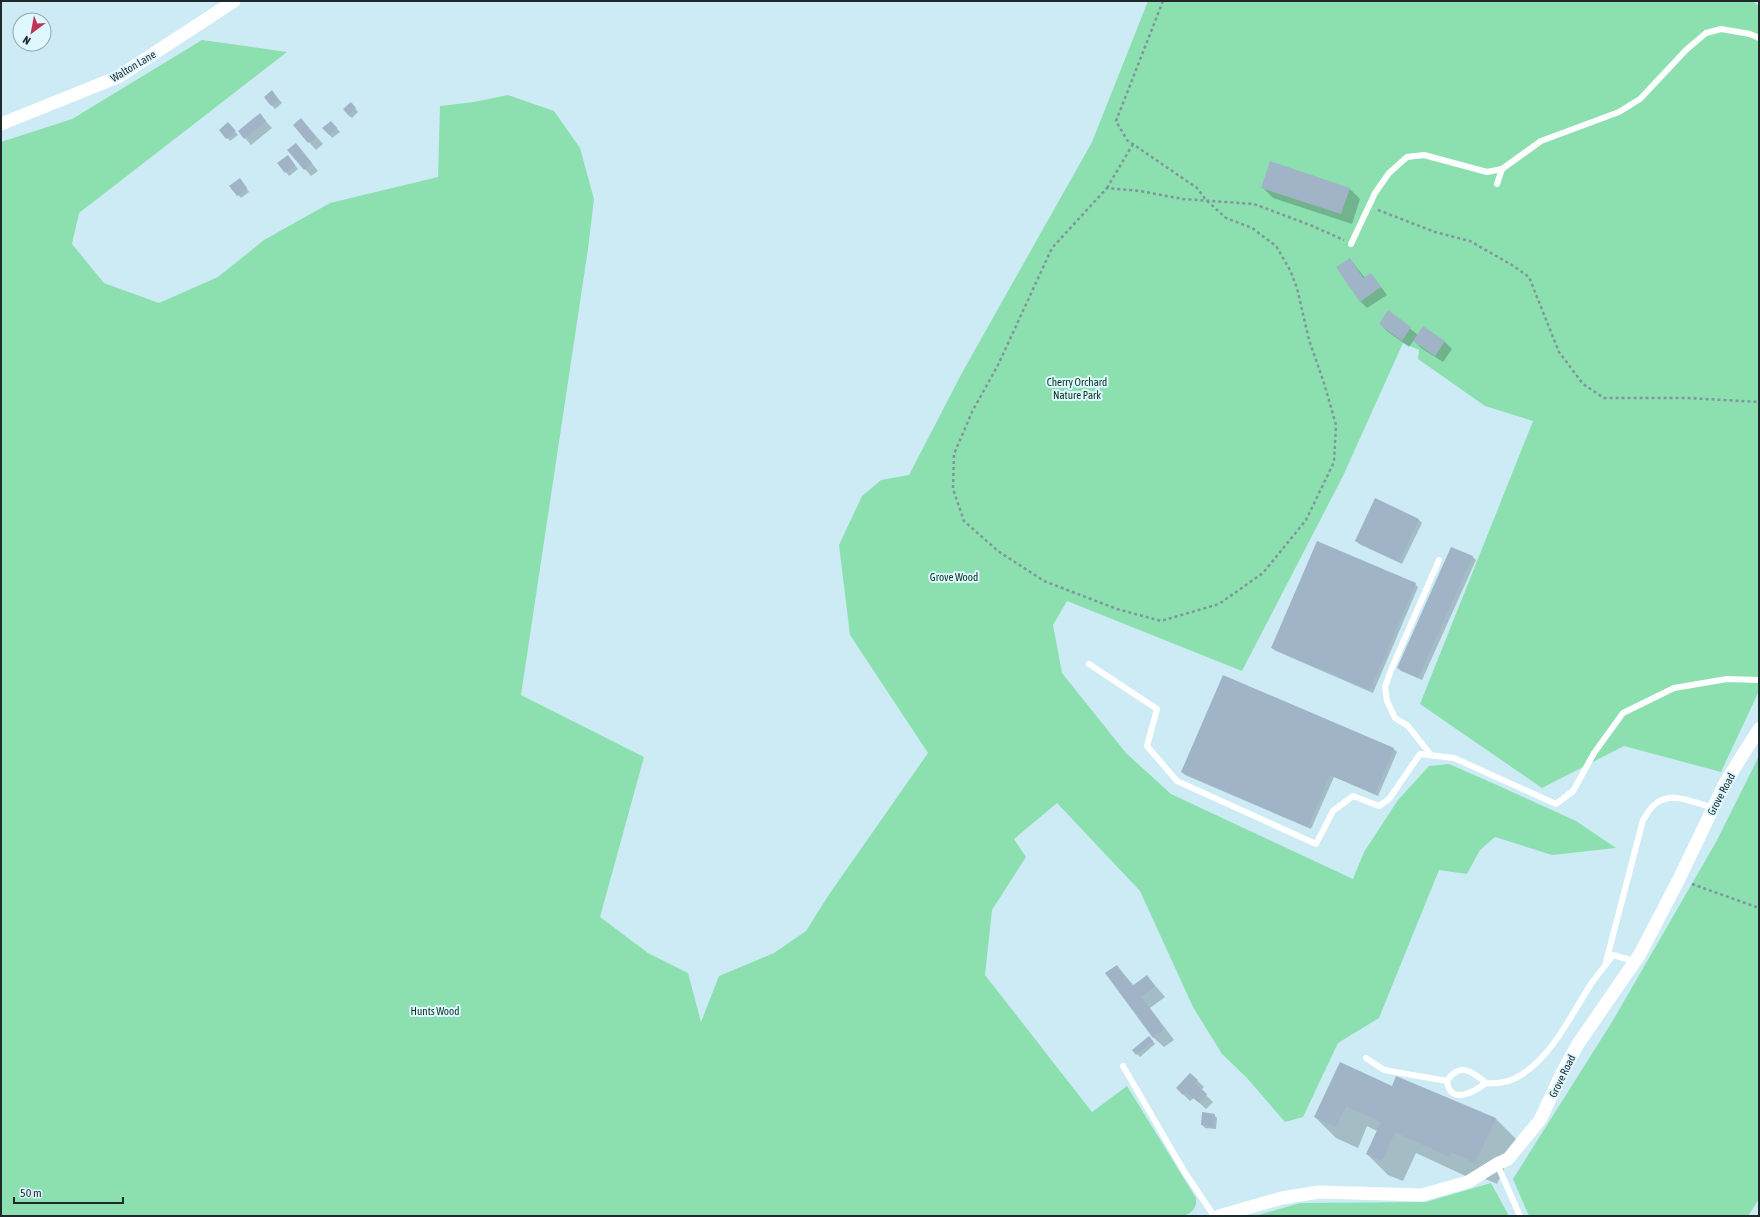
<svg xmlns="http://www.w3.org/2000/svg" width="1760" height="1217" viewBox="0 0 1760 1217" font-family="'Asap Condensed',sans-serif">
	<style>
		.green { fill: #8ce0b0 }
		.shadow { fill: #0003 }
		.building { fill: #a1b3c7 }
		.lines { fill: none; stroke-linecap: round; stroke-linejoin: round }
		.path { stroke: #80969d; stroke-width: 2.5; stroke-dasharray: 3 3; stroke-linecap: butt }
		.lane { stroke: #fff; stroke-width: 6 }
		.street { stroke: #fff; stroke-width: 13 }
		.labels { text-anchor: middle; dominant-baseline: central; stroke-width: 4; stroke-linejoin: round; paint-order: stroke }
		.street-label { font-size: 11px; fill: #1d292c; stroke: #dff7ff }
		.park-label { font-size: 11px; fill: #05341e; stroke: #dff7ff }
	</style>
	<rect width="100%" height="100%" fill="#cdebf5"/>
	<g class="green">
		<path d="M1148 1H1753L1759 6V691L1721 772 1624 746 1542 788 1420 704 1533 421 1485 406 1418 359 1419 350 1403 343 1343 476 1242 671 1067 601 1053 625 1062 673 1126 753 1171 794 1353 879 1364 852 1398 800 1429 766 1449 764 1497 785 1576 821 1616 848 1552 855 1495 837 1480 850 1467 874 1439 870 1379 1018 1338 1043 1303 1117 1285 1122 1247 1078 1222 1054 1193 1007 1140 891 1057 803 1014 839 1026 857 992 910 985 975 1092 1112 1127 1086 1196 1198C1197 1208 1193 1212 1184 1216H1V142L72 119 202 40 287 52 79 213 72 244 104 283 159 303 218 277 264 240 330 203 438 177 440 106 474 102 508 95 554 111 580 148 594 199 588 249 521 695 644 757 600 917 648 953 688 973 701 1022 719 976 774 953 806 931 828 896 928 753 850 635 839 545 862 496 881 480 909 475 963 371 1092 142Z"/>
		<polygon points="1759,756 1759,1199 1748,1216 1529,1216 1513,1179 1612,1022 1716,842"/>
		<polygon points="1491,1183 1509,1216 1255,1216 1300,1203 1426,1202"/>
	</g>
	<g class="shadow">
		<polygon points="275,95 282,103 275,109 265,97"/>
		<polygon points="354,107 358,112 352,118 348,115"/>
		<polygon points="260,115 272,128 251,145 245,138"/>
		<polygon points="301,119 323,144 316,150 294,125"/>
		<polygon points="334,125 340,132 332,138 324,128"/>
		<polygon points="231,127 238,135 230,141 220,130"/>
		<polygon points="302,151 318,171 311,176 305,169"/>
		<polygon points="291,160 298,169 289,176 279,163"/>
		<polygon points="243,183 249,192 241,198 238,195"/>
		<polygon points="1262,187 1350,189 1360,199 1352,224 1273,198"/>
		<polygon points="1350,259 1365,278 1371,274 1387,295 1367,308 1360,301"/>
		<polygon points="1389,312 1418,335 1423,327 1445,342 1452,349 1443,362 1421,348 1414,340 1409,347 1387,331 1380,324"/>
		<polygon points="1375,500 1419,520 1422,523 1402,564 1359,544 1356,541"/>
		<polygon points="1452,548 1473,557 1476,560 1422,680 1401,671 1398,668"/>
		<polygon points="1415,584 1418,587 1373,693 1276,651 1272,648"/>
		<polygon points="1223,676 1394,749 1397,752 1378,796 1334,777 1311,829 1185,775 1182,772"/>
		<polygon points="1117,966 1134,986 1147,976 1165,997 1150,1008 1174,1040 1164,1047 1153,1037"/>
		<polygon points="1152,1040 1155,1044 1140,1057 1137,1054"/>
		<polygon points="1190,1074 1204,1087 1201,1090 1213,1102 1206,1109 1194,1098 1190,1101 1177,1088"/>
		<polygon points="1397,1077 1496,1119 1517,1140 1497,1184 1472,1173 1470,1178 1416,1153 1403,1181 1388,1175 1367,1154 1377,1131 1367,1126 1358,1148 1336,1138 1315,1117 1393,1088"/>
		<polygon points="1214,1115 1217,1118 1216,1129 1205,1128 1202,1125"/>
	</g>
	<g class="building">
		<polygon points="272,90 279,100 271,106 264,97"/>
		<polygon points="351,102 356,108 348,115 343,109"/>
		<polygon points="260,113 266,121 244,139 238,131"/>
		<polygon points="301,118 316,137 308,143 293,125"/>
		<polygon points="331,121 337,128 329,135 322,128"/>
		<polygon points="228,122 236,131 226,139 219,130"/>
		<polygon points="296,143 312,163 304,170 287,150"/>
		<polygon points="288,155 295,165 285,173 277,163"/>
		<polygon points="1270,161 1350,188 1341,214 1261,188"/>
		<polygon points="240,178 247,188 237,196 229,186"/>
		<polygon points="1350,258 1363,278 1371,273 1381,287 1360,302 1336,267"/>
		<polygon points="1388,310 1411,327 1402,341 1379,324"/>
		<polygon points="1423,326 1445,341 1435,356 1413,341"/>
		<polygon points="1375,498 1419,519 1399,562 1355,541"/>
		<polygon points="1317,541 1416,583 1370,690 1271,648"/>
		<polygon points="1451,547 1473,556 1418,678 1397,668"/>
		<polygon points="1223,675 1394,748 1375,794 1330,775 1308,827 1181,772"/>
		<polygon points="1117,965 1132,986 1147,975 1155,986 1141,997 1164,1029 1153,1038 1105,973"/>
		<polygon points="1149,1036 1153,1041 1136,1055 1132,1050"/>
		<polygon points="1340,1062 1392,1086 1396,1076 1496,1118 1475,1163 1451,1152 1449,1157 1395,1132 1382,1161 1366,1154 1381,1122 1346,1106 1336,1127 1314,1117"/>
		<polygon points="1190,1073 1198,1080 1195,1083 1207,1094 1199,1103 1186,1092 1183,1095 1176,1088"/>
		<polygon points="1202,1112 1215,1114 1213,1127 1201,1125"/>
	</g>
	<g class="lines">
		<g class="path">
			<polyline points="1163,1 1116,121 1127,140 1197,188 1206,200 1226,218 1252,228 1276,246 1290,270 1297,288 1309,340 1324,383 1336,425 1334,462 1306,520 1263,573 1219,604 1161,621 1117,609 1044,581 998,551 964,521 953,489 954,454 972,412 998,365 1052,248 1107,188 1140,191 1183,199 1254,204 1310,225 1344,240"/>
			<polyline points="1107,188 1133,144"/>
			<polyline points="1378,210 1435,232 1470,241 1512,265 1529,277 1559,352 1583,384 1604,398 1688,398 1759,402"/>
			<polyline points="1692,884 1759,908"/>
		</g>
		<g class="lane">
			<polyline points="1502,169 1541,141 1619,112 1640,99 1686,50 1706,33 1721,29 1750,34 1759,38"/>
			<polyline points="1351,244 1375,193 1389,173 1407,157 1424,155 1487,172 1502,169 1497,184"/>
			<polyline points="1089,664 1157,709 1147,746 1177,781 1316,844 1333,811 1353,796 1379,806 1389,799 1420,754 1454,758 1556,804 1573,791 1594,753 1623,713 1674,688 1727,679 1759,680"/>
			<polyline points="1431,755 1408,726 1395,718 1387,701 1385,687 1391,670 1439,560"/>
			<path d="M1606 962 1643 820C1646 816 1648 811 1652 807 1668 789 1693 802 1713 808"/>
			<polyline points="1366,1058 1384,1070 1447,1081"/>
			<polyline points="1123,1066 1184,1171 1214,1216"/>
			<path d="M1486 1083C1472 1071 1459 1062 1447 1081 1450 1106 1474 1092 1486 1083 1498 1084 1511 1082 1521 1075 1553 1055 1571 1015 1591 984 1598 974 1606 965 1613 955L1627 959 1633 964"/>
			<polyline points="1497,1164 1520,1216"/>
		</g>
		<g class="street">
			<polyline points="1,124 118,77 234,1"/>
			<polyline points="1219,1216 1282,1198 1319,1192 1422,1195 1468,1182 1497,1164 1508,1159 1540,1120 1562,1073 1578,1044 1640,954 1679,879 1725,783 1759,729"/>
		</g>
	</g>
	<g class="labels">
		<g class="street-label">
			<text transform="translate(133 66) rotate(-31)">Walton Lane</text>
			<text transform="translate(1721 794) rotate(-62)">Grove Road</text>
			<text transform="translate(1562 1076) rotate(-64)">Grove Road</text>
		</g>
		<g class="park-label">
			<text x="1077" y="382">Cherry Orchard<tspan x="1077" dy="13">Nature Park</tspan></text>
			<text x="954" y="577">Grove Wood</text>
			<text x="435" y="1011">Hunts Wood</text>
		</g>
	</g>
	<rect width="1760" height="1217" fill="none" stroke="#1d292c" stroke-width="4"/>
	<g transform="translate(32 32) rotate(212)"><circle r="19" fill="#dff7ff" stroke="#91a5ab"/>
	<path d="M0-3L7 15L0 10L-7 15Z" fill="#c23254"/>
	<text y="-6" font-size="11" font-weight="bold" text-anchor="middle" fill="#1d292c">N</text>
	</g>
	<path d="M14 1197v6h109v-6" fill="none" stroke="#1d292c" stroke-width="2"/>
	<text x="20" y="1197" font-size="12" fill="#1d292c" stroke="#dff7ff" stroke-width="3" paint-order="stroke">50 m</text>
</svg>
